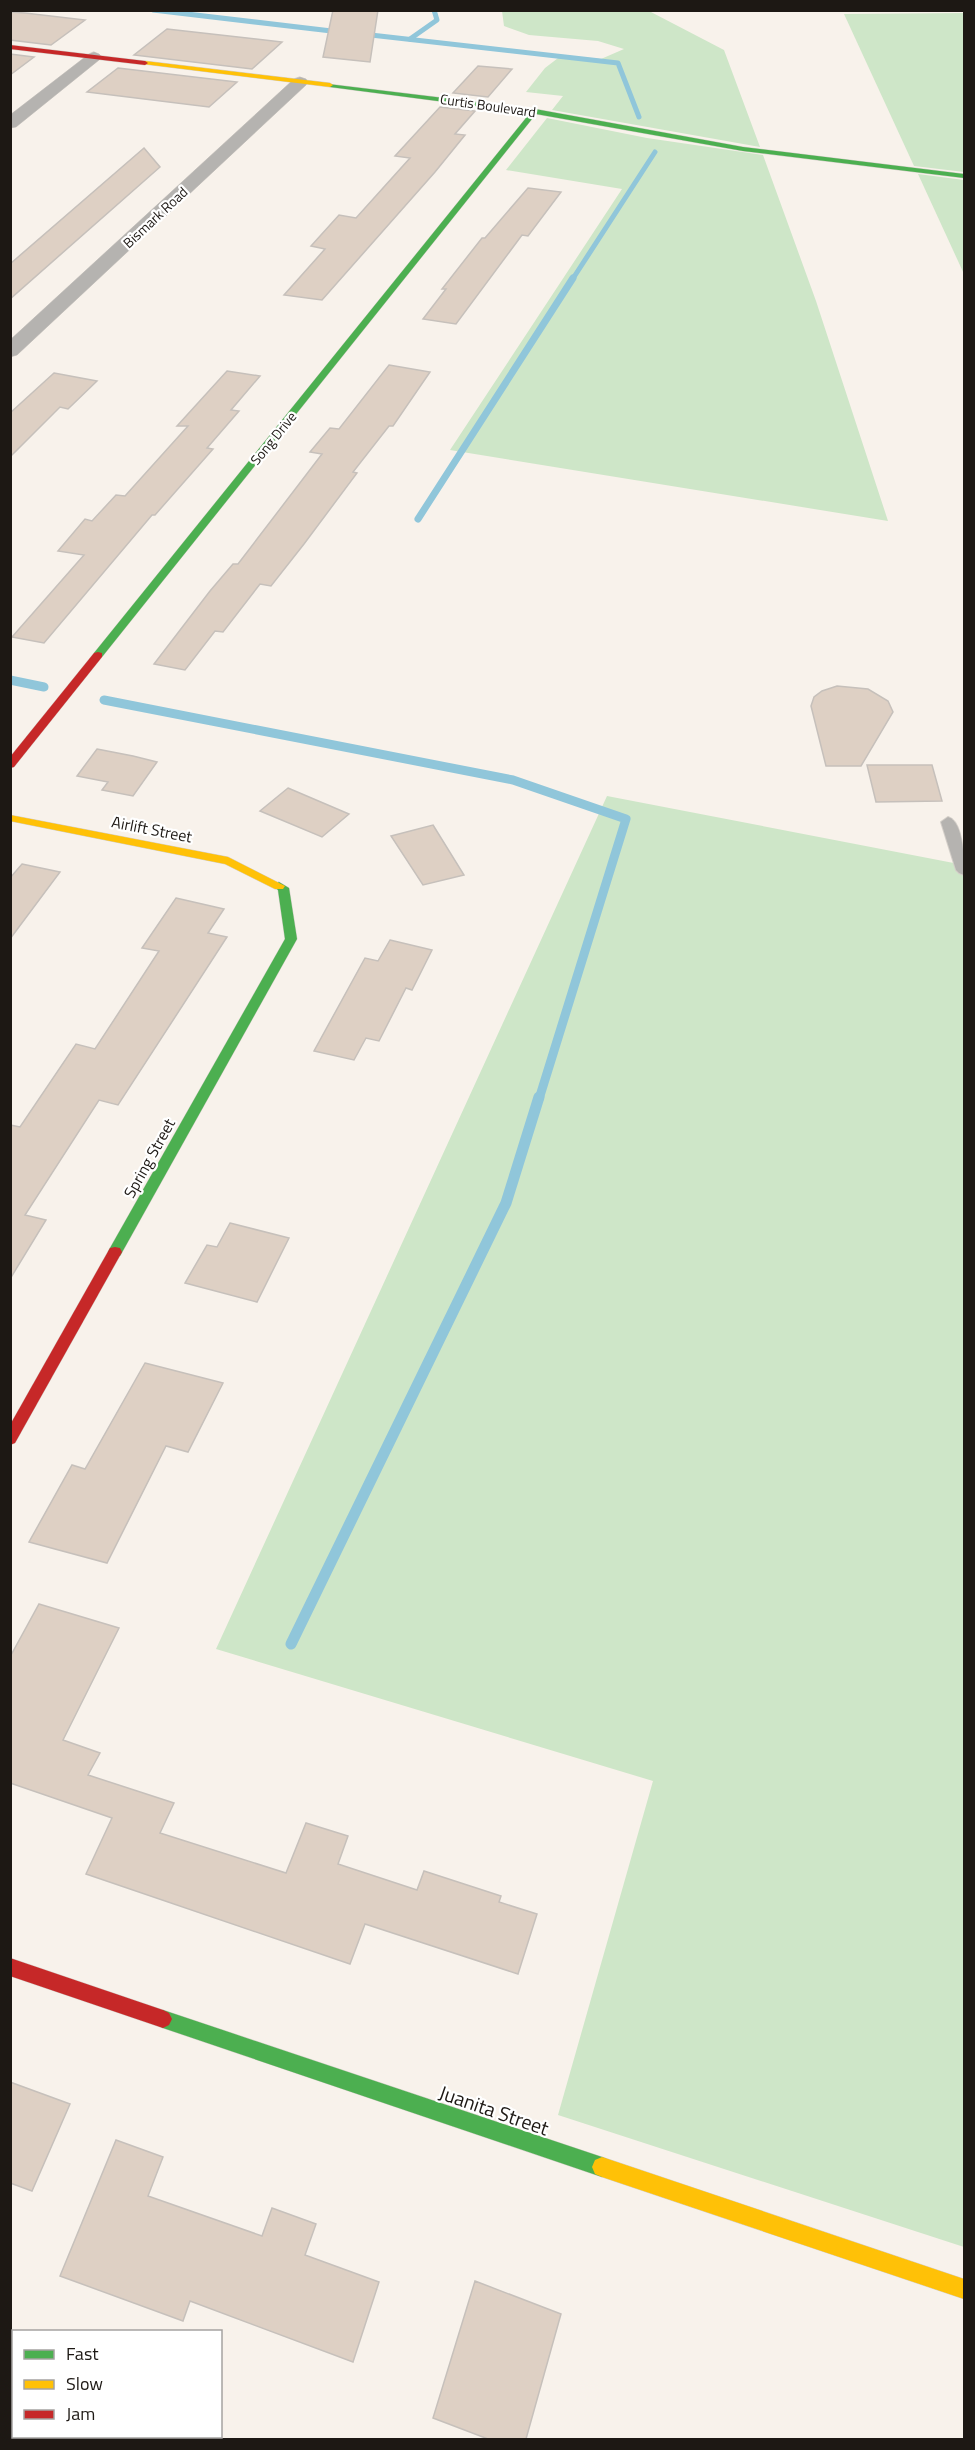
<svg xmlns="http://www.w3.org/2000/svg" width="975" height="2450" viewBox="0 0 975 2450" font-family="'Titillium Web',sans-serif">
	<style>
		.green { fill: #cee6c8 }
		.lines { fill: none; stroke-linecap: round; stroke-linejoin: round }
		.stream-far3 { stroke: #90c6da; stroke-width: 5 }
		.stream-far2 { stroke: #90c6da; stroke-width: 7 }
		.stream-far1 { stroke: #90c6da; stroke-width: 9 }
		.stream { stroke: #90c6da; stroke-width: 11 }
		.building { fill: #ded0c4; stroke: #c6c0bb; stroke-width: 1.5 }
		.lane-casing { stroke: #d4cfc9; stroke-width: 2 }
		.street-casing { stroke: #d4cfc9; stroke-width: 1 }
		.fast-casing { stroke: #d4cfc9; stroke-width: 1 }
		.slow-casing { stroke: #d4cfc9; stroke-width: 1 }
		.jam-casing { stroke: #d4cfc9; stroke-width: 1 }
		.lane { fill: #b5b3b0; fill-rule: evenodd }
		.street { fill: #b5b3b0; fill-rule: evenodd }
		.fast { fill: #4caf50; fill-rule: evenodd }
		.slow { fill: #ffc107; fill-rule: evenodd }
		.jam { fill: #c62828; fill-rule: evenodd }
		.labels { text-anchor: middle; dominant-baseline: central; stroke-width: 4.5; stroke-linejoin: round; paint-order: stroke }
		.far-street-label { font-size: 14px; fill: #1d1814; stroke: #fff }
		.street-label { font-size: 16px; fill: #1d1814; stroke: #fff }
		.near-street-label { font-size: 20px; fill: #1d1814; stroke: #fff }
	</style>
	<rect width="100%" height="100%" fill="#f8f2eb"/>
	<g class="green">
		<polygon points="502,11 649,11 724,50 760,147 552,110 563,96 526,92 545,68 562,55 601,59 624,49 598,41 529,35 504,26"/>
		<polygon points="964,13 964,172 914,166 844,14"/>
		<polygon points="547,118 647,138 763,155 816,301 888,521 450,450 622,189 506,170"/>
		<polygon points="918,174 964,180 964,274"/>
		<polygon points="607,796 964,865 964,2247 558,2115 653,1781 216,1649"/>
	</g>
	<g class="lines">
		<g class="stream-far3">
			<polyline points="153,10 340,32"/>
			<polyline points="362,34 618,63 639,117"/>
			<polyline points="410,39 437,20 434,10"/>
			<polyline points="572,280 655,152"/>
		</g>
		<polyline class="stream-far2" points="418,519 573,278"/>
		<g class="stream-far1">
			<polyline points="10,680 44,687"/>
			<polyline points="104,700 513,780 626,819 539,1099"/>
		</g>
		<polyline class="stream" points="291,1644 506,1203 539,1097"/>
	</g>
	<g class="building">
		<polygon points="333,10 378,10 370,62 323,57"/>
		<polygon points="10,12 25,13 85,20 51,45 10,40"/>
		<polygon points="167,29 282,42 252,69 134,55"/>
		<polygon points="10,54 34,57 10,75"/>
		<polygon points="478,66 512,69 488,97 453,93"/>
		<polygon points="118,68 237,82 209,107 87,92"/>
		<polygon points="440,107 475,111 455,134 465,135 435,172 322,300 284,295 325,249 311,246 339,215 356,218 410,158 395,156"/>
		<polygon points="144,148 160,167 10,299 10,264"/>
		<polygon points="528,188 561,192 528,236 522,235 456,324 423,319 446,289 442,289 482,238 485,238"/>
		<polygon points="389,365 430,372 393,426 389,426 353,472 357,473 304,544 271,586 260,584 223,632 215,631 185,670 154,664 210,591 233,564 238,564 322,454 310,452 330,428 339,429"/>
		<polygon points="227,371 260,376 231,410 239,411 207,448 213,449 155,515 152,515 44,643 12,637 84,555 58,551 85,519 92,521 116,495 125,496 188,426 177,426"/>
		<polygon points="54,373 97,381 68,409 60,407 10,457 10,413"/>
		<polygon points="837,686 868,689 888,701 893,712 861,766 826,766 811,706 814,697 822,691"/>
		<polygon points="97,749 133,756 157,762 133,796 102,790 108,782 77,776"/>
		<polygon points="867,765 932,765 942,801 876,802"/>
		<polygon points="288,788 349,814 322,837 260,811"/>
		<polygon points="433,825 464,875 423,885 391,836"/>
		<polygon points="22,864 60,872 10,939 10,878"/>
		<polygon points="176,898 224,909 208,933 227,937 118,1105 99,1100 25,1215 46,1220 10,1279 10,1125 20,1127 76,1044 95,1049 159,951 142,948"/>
		<polygon points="390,940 432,950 412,990 406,988 379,1041 366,1038 354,1060 314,1051 365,958 378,961"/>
		<polygon points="230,1223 289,1238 257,1302 185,1283 207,1245 217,1247"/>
		<polygon points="145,1363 223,1383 188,1452 166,1446 107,1563 29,1542 72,1465 85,1469"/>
		<polygon points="39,1604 119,1628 63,1740 100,1753 88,1775 174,1803 160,1833 286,1873 306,1823 348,1836 338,1864 417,1890 424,1871 501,1896 499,1902 537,1914 518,1974 365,1924 350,1964 86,1874 112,1818 10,1783 10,1657"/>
		<polygon points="10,2082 70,2104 32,2191 10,2183"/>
		<polygon points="116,2140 163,2157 148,2196 262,2236 272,2208 316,2224 305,2255 379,2282 353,2362 190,2301 183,2321 60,2276"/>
		<polygon points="475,2281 561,2314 526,2439 488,2439 433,2418"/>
	</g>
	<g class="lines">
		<g class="lane-casing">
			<path id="lane" d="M948 817C964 822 964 861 964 875L959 873 956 870 941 822Z"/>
		</g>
		<g class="street-casing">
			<g id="street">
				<polygon points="94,52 99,54 102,57 99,60 16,127 10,128 10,115 89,54"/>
				<polygon points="300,77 306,79 308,82 306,85 17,355 10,357 10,340 294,79"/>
			</g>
		</g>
		<g class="fast-casing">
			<g id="fast">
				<polygon points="328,84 535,109 743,147 964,174 964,178 743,151 536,114 102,657 94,657 94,653 530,113 330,87"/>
				<polygon points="279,882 289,888 297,939 120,1256 110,1256 108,1252 110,1248 285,939 278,890 273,886"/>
				<polygon points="163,2010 602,2157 609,2160 612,2167 609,2174 602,2177 163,2028 157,2025 154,2019 157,2013"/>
			</g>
		</g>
		<g class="slow-casing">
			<g id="slow">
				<polygon points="145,61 330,83 333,85 330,87 143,64"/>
				<polygon points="10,815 228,857 285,886 283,889 275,889 225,864 10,821"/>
				<polygon points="602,2157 964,2279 964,2299 602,2177 595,2174 592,2167 595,2160"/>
			</g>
		</g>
		<g class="jam-casing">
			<g id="jam">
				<polygon points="10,45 145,61 148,63 145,65 10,49"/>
				<polygon points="98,652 102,653 102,657 14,767 10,768 10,757 94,653"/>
				<polygon points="115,1247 120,1248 122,1252 15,1443 10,1445 10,1425 110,1248"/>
				<polygon points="10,1958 163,2010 169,2013 172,2019 169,2025 163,2028 10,1976"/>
			</g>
		</g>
		<use href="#lane" class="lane"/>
		<use href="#street" class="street"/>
		<use href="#fast" class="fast"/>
		<use href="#slow" class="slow"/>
		<use href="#jam" class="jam"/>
	</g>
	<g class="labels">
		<g class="far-street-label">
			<text transform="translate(488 105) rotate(8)">Curtis Boulevard</text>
			<text transform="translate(155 217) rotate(-43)">Bismark Road</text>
			<text transform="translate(273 438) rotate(-51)">Song Drive</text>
		</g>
		<g class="street-label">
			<text transform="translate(152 829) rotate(11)">Airlift Street</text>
			<text transform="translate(149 1158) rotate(-61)">Spring Street</text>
		</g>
		<g class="near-street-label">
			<text transform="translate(494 2110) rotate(19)">Juanita Street</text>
		</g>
	</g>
	<rect width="975" height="2450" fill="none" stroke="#1d1814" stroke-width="24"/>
	<rect x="12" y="2330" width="210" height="108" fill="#ffffff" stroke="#a5a3a1" stroke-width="1.5"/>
	<rect x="24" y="2350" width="30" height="9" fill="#4caf50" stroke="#a5a3a1" stroke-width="1.5"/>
	<text x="66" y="2360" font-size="18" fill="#1d1814">Fast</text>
	<rect x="24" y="2380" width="30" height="9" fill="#ffc107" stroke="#a5a3a1" stroke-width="1.5"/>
	<text x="66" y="2390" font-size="18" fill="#1d1814">Slow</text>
	<rect x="24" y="2410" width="30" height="9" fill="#c62828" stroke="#a5a3a1" stroke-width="1.5"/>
	<text x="66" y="2420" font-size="18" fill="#1d1814">Jam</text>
</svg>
